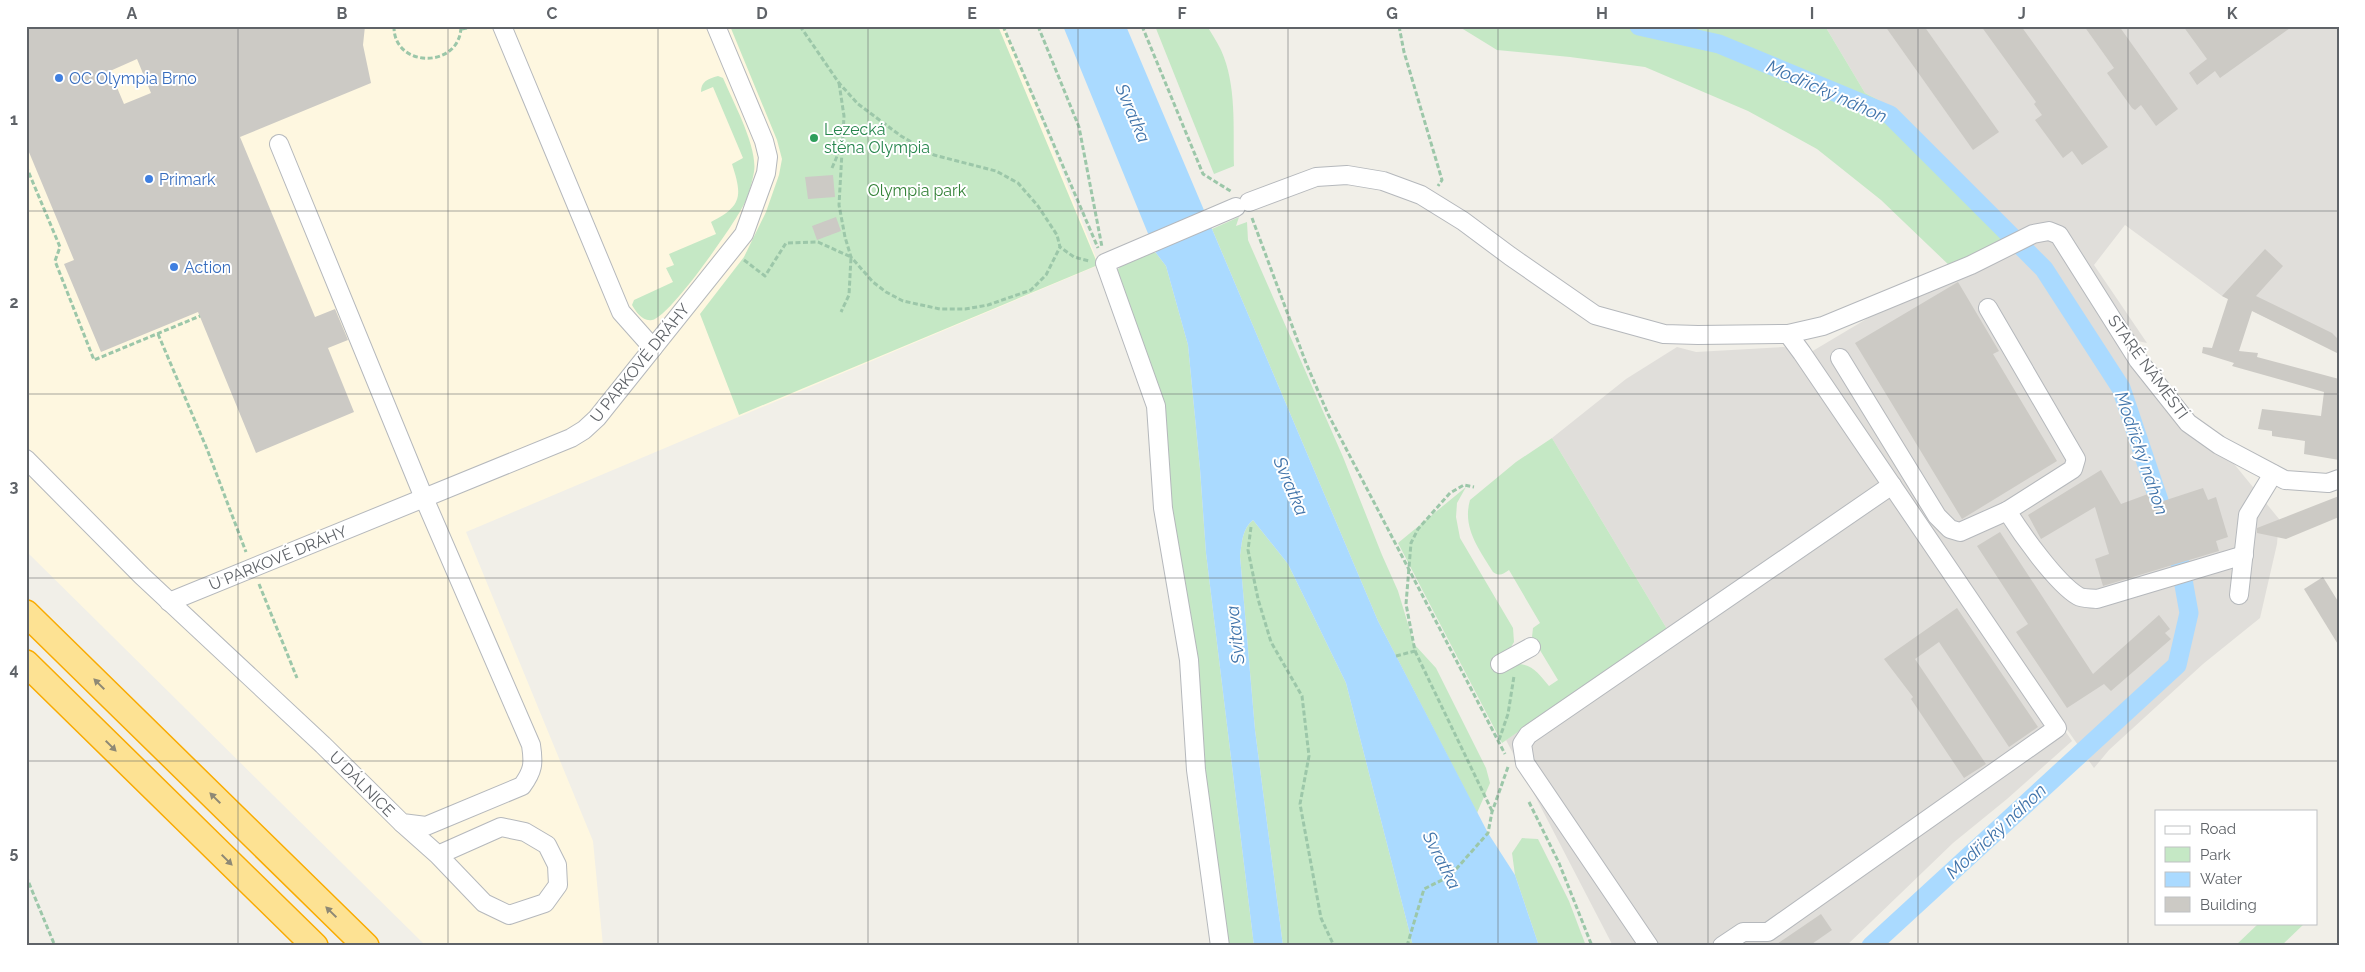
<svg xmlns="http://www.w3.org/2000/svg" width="2365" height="972" viewBox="0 0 2365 972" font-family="Raleway,sans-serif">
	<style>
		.commercial { fill: #fef7e0 }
		.industrial { fill: #e0deda }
		.green { fill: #c5e8c5 }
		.water { fill: #aadaff }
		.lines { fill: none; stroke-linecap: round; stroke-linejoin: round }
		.canal { stroke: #aadaff; stroke-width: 19 }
		.building { fill: #cccac5; fill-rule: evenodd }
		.minor-casing { stroke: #b5b8bc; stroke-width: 20 }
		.highway-casing { stroke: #f9ab00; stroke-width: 28 }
		.path { stroke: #9cc7a9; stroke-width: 3; stroke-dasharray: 5 2.5; stroke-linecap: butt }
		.minor { stroke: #fff; stroke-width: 18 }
		.highway { stroke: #fde293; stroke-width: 25 }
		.oneway { fill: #8e8975 }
		.grid { fill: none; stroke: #5f6368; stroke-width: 1; stroke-opacity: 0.55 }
		.shop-dot { fill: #3f7fe0; stroke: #fff; stroke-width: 2 }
		.leisure-dot { fill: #2e9e5b; stroke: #fff; stroke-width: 2 }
		.labels { text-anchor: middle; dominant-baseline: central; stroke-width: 4; stroke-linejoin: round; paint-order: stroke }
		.shop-label { font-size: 16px; fill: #366cbe; stroke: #fff; text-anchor: start }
		.leisure-label { font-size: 16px; fill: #27864d; stroke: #fff; text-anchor: start }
		.park-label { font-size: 16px; fill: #348238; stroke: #fff }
		.street-label { font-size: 16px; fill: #5f6368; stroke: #fff }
		.water-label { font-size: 18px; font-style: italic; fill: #4174aa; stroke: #fff }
		.neatline { fill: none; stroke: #5f6368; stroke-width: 2 }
		.grid-label { font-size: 16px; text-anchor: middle; font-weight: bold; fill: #5f6368 }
	</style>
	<rect width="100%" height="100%" fill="#f1efe8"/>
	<polygon class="commercial" points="26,26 1004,26 1099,265 466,532 593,841 603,946 426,946 26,551"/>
	<polygon class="industrial" points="1825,26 2339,26 2339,353 2222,296 2125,225 2094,265 2147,343 2133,340 2279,519 2277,544 2260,618 2203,664 2109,750 2094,768 1900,490 2072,741 2007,799 1953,843 1846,946 1613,946 1506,740 1667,629 1552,438 1626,379 1677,347 1696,352 1784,347 1806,355 1994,243 2018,232 1899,111 1865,93"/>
	<g class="green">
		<polygon points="730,26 998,26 1098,265 739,415 700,314 744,257 766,212 779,175 782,159 777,140"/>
		<path d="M1155 26H1207C1212 34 1217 42 1221 50 1237 85 1233 129 1234 166L1214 174Z"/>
		<polygon points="1458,26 1825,26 1865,93 1899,111 2018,232 1994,243 1952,268 1881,200 1817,149 1748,111 1645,67 1570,57 1497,50"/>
		<path d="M718 76 723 78C733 102 758 147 754 172 752 183 748 198 742 208 732 227 669 318 652 320 643 322 636 312 632 305L634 300 673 282 666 268 674 265 669 254 716 234 711 222C743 206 742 195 732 164L743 158 713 87 701 92C701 81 708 79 718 76Z"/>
		<polygon points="1239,217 1236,226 1247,222 1248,240 1343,457 1382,555 1398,591 1414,644 1436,668 1486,768 1490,783 1477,813 1378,621 1212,229"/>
		<polygon points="1152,252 1156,253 1166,266 1188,345 1200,469 1206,553 1254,946 1226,946 1170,524 1165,437 1117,271 1121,265"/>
		<path d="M1552 438 1667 629 1502 743 1398 543 1466 487 1457 503 1456 517 1460 538 1513 628 1514 642 1506 655 1514 664C1532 663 1538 673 1549 686L1558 680 1532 637 1533 628 1540 623 1509 570C1503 574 1500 577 1493 572 1479 549 1462 528 1470 500L1516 462Z"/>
		<path d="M1253 520 1288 564 1346 683 1413 946H1283L1255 730 1240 556C1242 542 1242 529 1253 520Z"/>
		<polygon points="1522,838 1538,839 1569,901 1586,946 1539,946 1515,875 1512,853"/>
		<polygon points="2259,923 2305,923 2281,946 2235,946"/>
	</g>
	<path class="water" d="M1063 26H1126L1378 621 1488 833 1515 875 1539 946H1413L1346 683 1288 564 1253 520C1242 529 1242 542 1240 556L1255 730 1283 946H1254L1206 553 1200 469 1188 345 1166 266 1156 253Z"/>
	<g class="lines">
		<polyline class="canal" points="1639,26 1719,44 1890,115 2044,269 2121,388 2180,563 2189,613 2177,665 1871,946"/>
	</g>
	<g class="building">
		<path d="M26 26H365L363 45 371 83 240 137 315 317 335 309 348 340 328 348 354 412 256 453 198 312 101 352 64 264 74 260 26 145ZM137 59 151 93 124 104 110 71Z"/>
		<polygon points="1885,26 1924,26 1999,132 1973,150"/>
		<polygon points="1981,26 2021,26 2108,147 2082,165 2072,151 2063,158 2035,120 2042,115 2034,104 2036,102"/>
		<polygon points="2084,26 2119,26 2178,109 2156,126 2141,105 2135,110 2132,108 2107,73 2114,68"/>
		<polygon points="2183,26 2293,26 2220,78 2215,71 2197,85 2189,73 2207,59"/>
		<polygon points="833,175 835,197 808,199 805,177"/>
		<polygon points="836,217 841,231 817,240 812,226"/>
		<polygon points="2265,249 2283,266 2256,296 2332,333 2339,340 2339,354 2252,311 2239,351 2258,353 2257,357 2339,379 2339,460 2304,454 2305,441 2272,436 2272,431 2258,429 2262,409 2321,416 2324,392 2232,366 2234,363 2202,353 2203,347 2212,348 2228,299 2222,296"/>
		<polygon points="1958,282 1999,351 1993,354 2057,461 1962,519 1855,343"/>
		<polygon points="2101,470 2121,504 2148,494 2151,505 2203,488 2208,500 2216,497 2228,537 2216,541 2219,551 2103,586 2095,559 2109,554 2095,507 2041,539 2028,515"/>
		<polygon points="2339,496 2339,517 2286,539 2257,533 2257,528"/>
		<polygon points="2000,532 2093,674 2159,615 2170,629 2165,633 2171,639 2111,691 2104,684 2067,708 2016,632 2028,624 1977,546"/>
		<polygon points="2323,577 2339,603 2339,646 2304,589"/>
		<polygon points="1957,608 2038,727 2009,747 1939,642 1915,659 1986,764 1964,778 1911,699 1913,697 1884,659"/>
		<polygon points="1821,914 1832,930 1809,946 1774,946"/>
	</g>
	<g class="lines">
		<g class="minor-casing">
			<g id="minor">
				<polyline points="502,26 621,312 653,348"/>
				<polyline points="1249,202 1316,177 1347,175 1383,181 1421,195 1463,221 1510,256 1595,315 1664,334 1698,335 1788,334 1823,326 1971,265 2033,234 2049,231 2059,235 2138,360 2188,423 2219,445 2285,480 2328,483 2339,479"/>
				<polyline points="1840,358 1937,516 1950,529 1960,532 2007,511 2073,469 2076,459 1988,308"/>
				<path d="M26 459 142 576 323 745 402 823 426 826 522 786C533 771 534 764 531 745L424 498 279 144"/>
				<path d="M2007 511C2021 533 2056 583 2078 596 2083 599 2091 598 2097 599L2244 555"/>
				<polyline points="2239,595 2248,515 2273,474"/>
				<polyline points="169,602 571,438 584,430 597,418 744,234 766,173 768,157 764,141 716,26"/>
				<polyline points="1500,664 1531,647"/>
				<polyline points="402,823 438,855 484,903 509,915 545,903 558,885 557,865 547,845 525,832 501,827 438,855"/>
				<polyline points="1220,946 1196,770 1189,660 1163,508 1156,406 1105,263 1236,207"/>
				<polyline points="1649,946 1525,763 1522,744 1528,735 1892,485"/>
				<polyline points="1722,946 1743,932 1768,932 2057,728 1802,353 1788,334"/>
			</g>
		</g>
		<g class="highway-casing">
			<g id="highway">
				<polyline points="26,613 366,946"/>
				<polyline points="26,663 315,946"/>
			</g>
		</g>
		<g class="path">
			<path d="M394 26C393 69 461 69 461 26"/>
			<polyline points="800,26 839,83 858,104 901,136 934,155 996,171 1018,183 1038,206 1057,235 1060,247 1074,257 1089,261"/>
			<polyline points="1003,26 1098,248"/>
			<polyline points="1038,26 1079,127 1102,247"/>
			<polyline points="1142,26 1203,174 1232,192"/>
			<polyline points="1399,26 1404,52 1442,180 1438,186"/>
			<polyline points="462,29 478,26"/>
			<polyline points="839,83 844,116 839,205 845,237 851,257 873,282 886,292 903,301 940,309 965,309 988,305 1031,290 1046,275 1060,247"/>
			<polyline points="26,166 60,247 55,261 94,360 200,316"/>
			<polyline points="832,168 841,147"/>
			<polyline points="1252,218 1306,363 1328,414 1505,754"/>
			<polyline points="744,260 765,276 786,243 818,242 851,257 849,295 841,312"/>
			<polyline points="158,334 207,449 246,552"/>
			<polyline points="1251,527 1248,550 1258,599 1271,642 1302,696 1309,756 1300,804 1321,918 1334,946"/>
			<polyline points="259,584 297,678"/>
			<polyline points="1415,651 1492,811"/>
			<polyline points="1396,656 1415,651 1406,604 1411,543 1418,529 1450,493 1464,485 1474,487"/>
			<polyline points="1499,740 1508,714 1514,676"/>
			<polyline points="1529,802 1559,863 1592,946"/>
			<polyline points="26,876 55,946"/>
			<polyline points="1407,946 1424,889 1450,876 1488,833 1492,812 1508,767"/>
		</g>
		<use href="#minor" class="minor"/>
		<use href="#highway" class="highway"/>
	</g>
	<defs><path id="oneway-solid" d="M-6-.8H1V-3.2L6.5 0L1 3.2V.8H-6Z" transform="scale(1.25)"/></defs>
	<g class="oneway">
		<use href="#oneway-solid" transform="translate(99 684) rotate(-135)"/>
		<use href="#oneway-solid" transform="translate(111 746) rotate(45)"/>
		<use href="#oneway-solid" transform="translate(215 798) rotate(-135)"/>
		<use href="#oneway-solid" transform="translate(227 860) rotate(45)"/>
		<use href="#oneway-solid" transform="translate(331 912) rotate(-136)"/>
	</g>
	<path class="grid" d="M238 26V946M448 26V946M658 26V946M868 26V946M1078 26V946M1288 26V946M1498 26V946M1708 26V946M1918 26V946M2128 26V946M26 211H2339M26 394H2339M26 578H2339M26 761H2339"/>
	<g class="shop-dot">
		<circle cx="59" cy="78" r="5"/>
		<circle cx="149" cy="179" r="5"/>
		<circle cx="174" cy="267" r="5"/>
	</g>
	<circle class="leisure-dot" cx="814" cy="138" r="5"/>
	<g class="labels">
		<g class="shop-label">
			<text x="69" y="78">OC Olympia Brno</text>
			<text x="159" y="179">Primark</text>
			<text x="184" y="267">Action</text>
		</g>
		<g class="leisure-label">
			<text x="824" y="129">Lezecká<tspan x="824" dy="18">stěna Olympia</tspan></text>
		</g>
		<g class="park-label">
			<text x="917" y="190">Olympia park</text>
		</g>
		<g class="street-label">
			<text transform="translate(640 363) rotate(-51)">U PARKOVÉ DRÁHY</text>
			<text transform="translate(2148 367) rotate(54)">STARÉ NÁMĚSTÍ</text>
			<text transform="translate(278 558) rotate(-22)">U PARKOVÉ DRÁHY</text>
			<text transform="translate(362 784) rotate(45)">U DÁLNICE</text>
		</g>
		<g class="water-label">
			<text transform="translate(1827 91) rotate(24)">Modřický náhon</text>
			<text transform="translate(1133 113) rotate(67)">Svratka</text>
			<text transform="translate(2142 453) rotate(71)">Modřický náhon</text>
			<text transform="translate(1291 486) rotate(67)">Svratka</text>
			<text transform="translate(1235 635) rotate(-96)">Svitava</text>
			<text transform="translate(1996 831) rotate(-43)">Modřický náhon</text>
			<text transform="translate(1442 860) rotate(63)">Svratka</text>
		</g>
	</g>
	<rect width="2365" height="972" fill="none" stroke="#ffffff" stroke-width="55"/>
	<rect x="2155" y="810" width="162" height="115" fill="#ffffff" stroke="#bfc1c3"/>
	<rect x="2165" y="826" width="25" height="8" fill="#ffffff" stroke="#bfc1c3"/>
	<text x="2200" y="834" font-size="15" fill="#5f6368">Road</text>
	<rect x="2165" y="847" width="25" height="15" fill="#c5e8c5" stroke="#bfc1c3"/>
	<text x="2200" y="860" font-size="15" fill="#5f6368">Park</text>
	<rect x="2165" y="872" width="25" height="15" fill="#aadaff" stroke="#bfc1c3"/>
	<text x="2200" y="884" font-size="15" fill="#5f6368">Water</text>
	<rect x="2165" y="897" width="25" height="15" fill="#cccac5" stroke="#bfc1c3"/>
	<text x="2200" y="910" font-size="15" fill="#5f6368">Building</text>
	<rect x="28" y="28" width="2310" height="916" class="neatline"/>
	<g class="grid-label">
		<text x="132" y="19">A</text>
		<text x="342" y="19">B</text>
		<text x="552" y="19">C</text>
		<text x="762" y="19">D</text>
		<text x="972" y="19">E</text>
		<text x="1182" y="19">F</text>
		<text x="1392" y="19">G</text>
		<text x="1602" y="19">H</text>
		<text x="1812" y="19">I</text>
		<text x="2022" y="19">J</text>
		<text x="2232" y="19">K</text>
		<text x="14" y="125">1</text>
		<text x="14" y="308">2</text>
		<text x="14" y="492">3</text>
		<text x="14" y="675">4</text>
		<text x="14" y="858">5</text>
	</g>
</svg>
